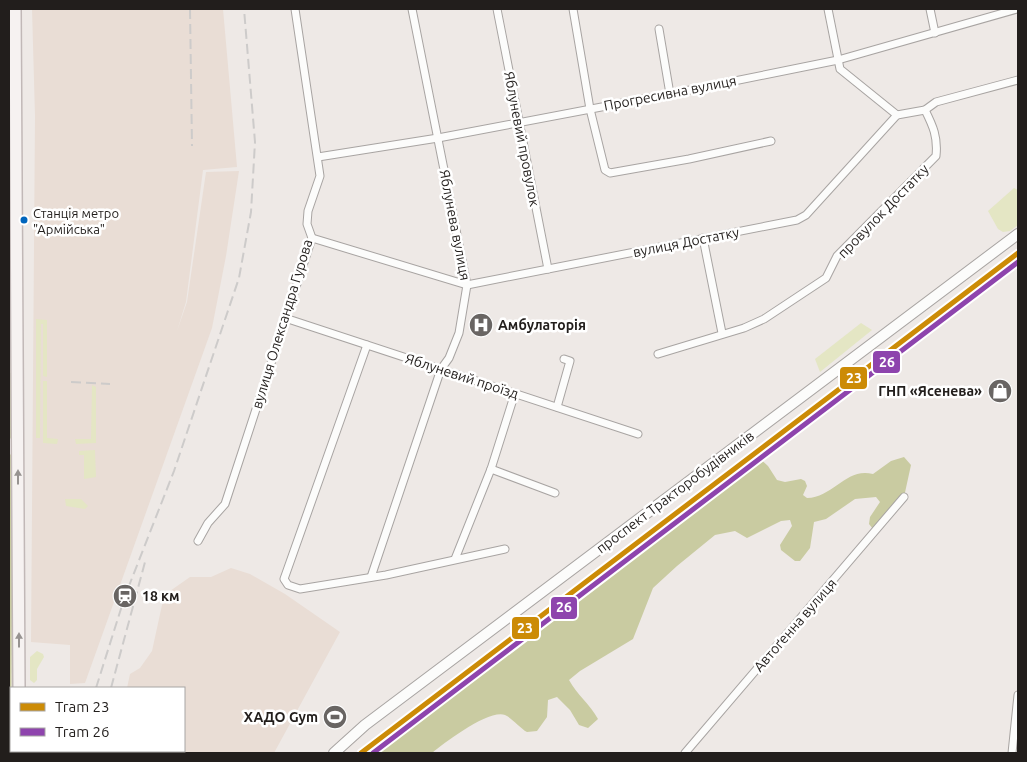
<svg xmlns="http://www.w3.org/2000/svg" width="1027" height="762" viewBox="0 0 1027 762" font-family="Ubuntu,sans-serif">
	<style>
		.built { fill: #e9ddd5 }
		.green { fill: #e4e6c4 }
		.forest { fill: #c9cba1 }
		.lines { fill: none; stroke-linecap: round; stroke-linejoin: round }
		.minor-casing { stroke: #a8a4a2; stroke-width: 9 }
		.secondary-casing { stroke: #a8a4a2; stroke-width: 12 }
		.primary-casing { stroke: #c1b8b7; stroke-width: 14 }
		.minor { stroke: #fcfcfb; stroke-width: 7 }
		.secondary { stroke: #fcfcfb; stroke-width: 10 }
		.primary { stroke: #f6f2f1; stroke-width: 11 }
		.rail { stroke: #cdcbca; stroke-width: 2; stroke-dasharray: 10 5; stroke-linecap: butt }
		.tram-1-casing { stroke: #fff; stroke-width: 9 }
		.tram-2-casing { stroke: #fff; stroke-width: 9 }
		.tram-1 { stroke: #cc8b06; stroke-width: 5 }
		.tram-2 { stroke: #8e44ad; stroke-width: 5 }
		.oneway { fill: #979391 }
		.bus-dot { fill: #0065bd; stroke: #fff; stroke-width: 2 }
		.labels { text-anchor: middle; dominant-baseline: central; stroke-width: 5; stroke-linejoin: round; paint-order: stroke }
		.bus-label { font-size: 13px; fill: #221e1c; stroke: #fff; text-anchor: start }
		.street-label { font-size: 14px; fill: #221e1c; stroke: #fff }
		.poi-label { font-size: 14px; font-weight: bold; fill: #221e1c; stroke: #fff; text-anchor: start }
		.line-badge { stroke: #fff; stroke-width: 2 }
		.badge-label { font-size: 14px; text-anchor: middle; font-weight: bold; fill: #fff }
	</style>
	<rect width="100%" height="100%" fill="#eee9e6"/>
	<g class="built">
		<polygon points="32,9 223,9 237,167 203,170 186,302 177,331 187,302 206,172 239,171 226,256 212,328 85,683 70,684 70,645 31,642 35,116"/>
		<polygon points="231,568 250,574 285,594 340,632 274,753 112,753 112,751 184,751 184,688 127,688 130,674 140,668 152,651 162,605 170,591 190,577 211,577"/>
	</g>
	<g class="green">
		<polygon points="9,9 13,373 9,373"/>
		<polygon points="1014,188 1018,190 1018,225 1010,231 1003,232 998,229 988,211"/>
		<polygon points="36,319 47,320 47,377 43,376 43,324 41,324 40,438 36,438"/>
		<polygon points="861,323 872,330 820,372 815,359"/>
		<polygon points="43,381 47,381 47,438 58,439 57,444 43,443"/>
		<polygon points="92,385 96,387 96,443 76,444 75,439 91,439"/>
		<polygon points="95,450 96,477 84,479 84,455 79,455 79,451"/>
		<polygon points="65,499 81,499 88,506 85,509 66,506"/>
		<polygon points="37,651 43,654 44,657 37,669 37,680 34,683 30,680 30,657"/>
	</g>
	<g class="forest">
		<polygon points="9,373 13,373 13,436 9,440"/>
		<polygon points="9,453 13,457 11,753 9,753"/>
		<path d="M758 457 768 466 777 480 785 482 801 479 805 481 807 486 803 495 807 498C834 497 846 467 873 474L891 461 904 457 911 465 904 497 873 529 869 524 870 517 880 502 876 497 855 499 826 519 814 522 810 548 800 561H795L781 550 780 545 792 526 790 520 781 521 747 538 735 531 715 535 677 566 653 588 633 639 580 671 569 680C577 695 590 704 598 719L588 728 579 725 570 710 557 697 548 700 547 717 537 731 527 732C520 728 512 718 505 715 489 709 444 743 432 753H369Z"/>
	</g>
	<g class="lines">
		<g class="minor-casing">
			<g id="minor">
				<polyline points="497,9 548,269"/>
				<polyline points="573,9 590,109 605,170 610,173 689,159 771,141"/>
				<polyline points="828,9 840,69 897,115"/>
				<polyline points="930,9 935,33"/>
				<polyline points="659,29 670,94"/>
				<polyline points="318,157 438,138 670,94 838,60 1017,9"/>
				<polyline points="312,238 467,285 797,220 806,215 897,115 925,110 936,102 1018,80"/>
				<polyline points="703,238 722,333"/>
				<polyline points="285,318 638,434"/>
				<polyline points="367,345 284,579 288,585 300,589 386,575 505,549"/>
				<path d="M658 354 744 328 764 319 826 278 837 256 936 156C938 137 933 126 925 110"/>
				<polyline points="557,407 570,361 564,359"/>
				<polyline points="491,469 555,493"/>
				<polyline points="198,541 208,523 225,504 312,238 307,224 308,211 320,176 295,9"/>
				<polyline points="455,559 491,469 515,393"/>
				<polyline points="371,577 441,369 449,358 459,333 467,285 412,9"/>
				<polyline points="685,753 904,497"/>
				<polyline points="1012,753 1018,695"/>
			</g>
		</g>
		<g class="secondary-casing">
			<polyline id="secondary" points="334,753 365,725 1018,234"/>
		</g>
		<g class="primary-casing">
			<g id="primary">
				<polyline points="15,9 19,688"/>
				<polyline points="17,753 17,751"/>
			</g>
		</g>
		<use href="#minor" class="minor"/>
		<use href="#secondary" class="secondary"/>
		<use href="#primary" class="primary"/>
		<g class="rail">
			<polyline points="190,9 192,146"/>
			<polyline points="71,382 110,384"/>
			<polyline points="96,688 125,596 174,471 239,278 251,212 255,142 244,9"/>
			<polyline points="111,688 145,562"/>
			<polyline points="79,753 79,751"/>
			<polyline points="94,753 94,751"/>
		</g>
		<g class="tram-1-casing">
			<polyline id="tram-1" points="361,753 1018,253"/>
		</g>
		<g class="tram-2-casing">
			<polyline id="tram-2" points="373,753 1018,262"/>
		</g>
		<use href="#tram-1" class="tram-1"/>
		<use href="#tram-2" class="tram-2"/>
	</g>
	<defs><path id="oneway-solid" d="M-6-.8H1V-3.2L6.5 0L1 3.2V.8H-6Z" transform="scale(1.25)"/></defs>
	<g class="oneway">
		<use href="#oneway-solid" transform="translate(18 477) rotate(-90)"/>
		<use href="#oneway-solid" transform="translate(19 640) rotate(-90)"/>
	</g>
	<defs>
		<g id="hospital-disc" transform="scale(1.25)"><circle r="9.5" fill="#696563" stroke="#fff"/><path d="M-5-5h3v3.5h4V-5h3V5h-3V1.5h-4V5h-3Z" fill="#fff"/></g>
		<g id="shop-disc" transform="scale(1.25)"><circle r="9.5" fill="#696563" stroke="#fff"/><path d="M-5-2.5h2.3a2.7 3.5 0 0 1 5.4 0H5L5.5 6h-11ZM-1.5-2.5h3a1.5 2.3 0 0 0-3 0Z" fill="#fff"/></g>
		<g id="station-disc" transform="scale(1.25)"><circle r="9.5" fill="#696563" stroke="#fff"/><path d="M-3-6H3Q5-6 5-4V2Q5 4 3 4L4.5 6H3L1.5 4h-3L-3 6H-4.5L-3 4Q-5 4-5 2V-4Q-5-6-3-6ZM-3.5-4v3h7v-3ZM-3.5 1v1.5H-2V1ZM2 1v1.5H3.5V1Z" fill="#fff"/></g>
		<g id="stadium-disc" transform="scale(1.25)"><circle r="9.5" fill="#696563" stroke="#fff"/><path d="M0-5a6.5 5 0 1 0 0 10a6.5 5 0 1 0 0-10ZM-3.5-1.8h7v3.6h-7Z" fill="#fff"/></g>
	</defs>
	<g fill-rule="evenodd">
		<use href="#hospital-disc" x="481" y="325"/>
		<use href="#shop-disc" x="1000" y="391"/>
		<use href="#station-disc" x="125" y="596"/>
		<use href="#stadium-disc" x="335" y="717"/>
	</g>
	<circle class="bus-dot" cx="24" cy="220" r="4.5"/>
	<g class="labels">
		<g class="bus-label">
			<text x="33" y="213">Станція метро<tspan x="33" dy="16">"Армійська"</tspan></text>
		</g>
		<g class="street-label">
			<text transform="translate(670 93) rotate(-11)">Прогресивна вулиця</text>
			<text transform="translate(522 139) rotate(79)">Яблуневий провулок</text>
			<text transform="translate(883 211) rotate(-46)">провулок Достатку</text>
			<text transform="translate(455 225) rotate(79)">Яблунева вулиця</text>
			<text transform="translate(686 242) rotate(-11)">вулиця Достатку</text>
			<text transform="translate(282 324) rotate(-73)">вулиця Олександра Гурова</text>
			<text transform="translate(462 376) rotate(18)">Яблуневий проїзд</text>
			<text transform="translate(675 492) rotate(-37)">проспект Тракторобудівників</text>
			<text transform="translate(795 625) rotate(-49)">Автоґенна вулиця</text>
		</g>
		<g class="poi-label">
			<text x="498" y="325">Амбулаторія</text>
			<text x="982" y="391" text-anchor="end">ГНП «Ясенева»</text>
			<text x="142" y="596">18 км</text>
			<text x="318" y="717" text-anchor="end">ХАДО Gym</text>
		</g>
	</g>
	<g class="line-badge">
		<rect x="872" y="350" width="29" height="24" rx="5" fill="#8e44ad"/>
		<rect x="839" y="366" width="29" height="24" rx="5" fill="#cc8b06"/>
		<rect x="550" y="596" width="28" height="24" rx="5" fill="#8e44ad"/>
		<rect x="511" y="616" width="29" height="24" rx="5" fill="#cc8b06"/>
	</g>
	<g class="badge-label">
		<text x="887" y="367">26</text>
		<text x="854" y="383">23</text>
		<text x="564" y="612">26</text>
		<text x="525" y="633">23</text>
	</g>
	<rect width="1027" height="762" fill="none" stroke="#221e1c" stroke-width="20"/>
	<rect x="10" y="687" width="175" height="65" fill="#ffffff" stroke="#a7a5a4"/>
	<rect x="20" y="703" width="25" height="8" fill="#cc8b06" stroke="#a7a5a4"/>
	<text x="55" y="712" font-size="15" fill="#221e1c">Tram 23</text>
	<rect x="20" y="728" width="25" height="8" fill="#8e44ad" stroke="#a7a5a4"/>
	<text x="55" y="737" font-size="15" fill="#221e1c">Tram 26</text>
</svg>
